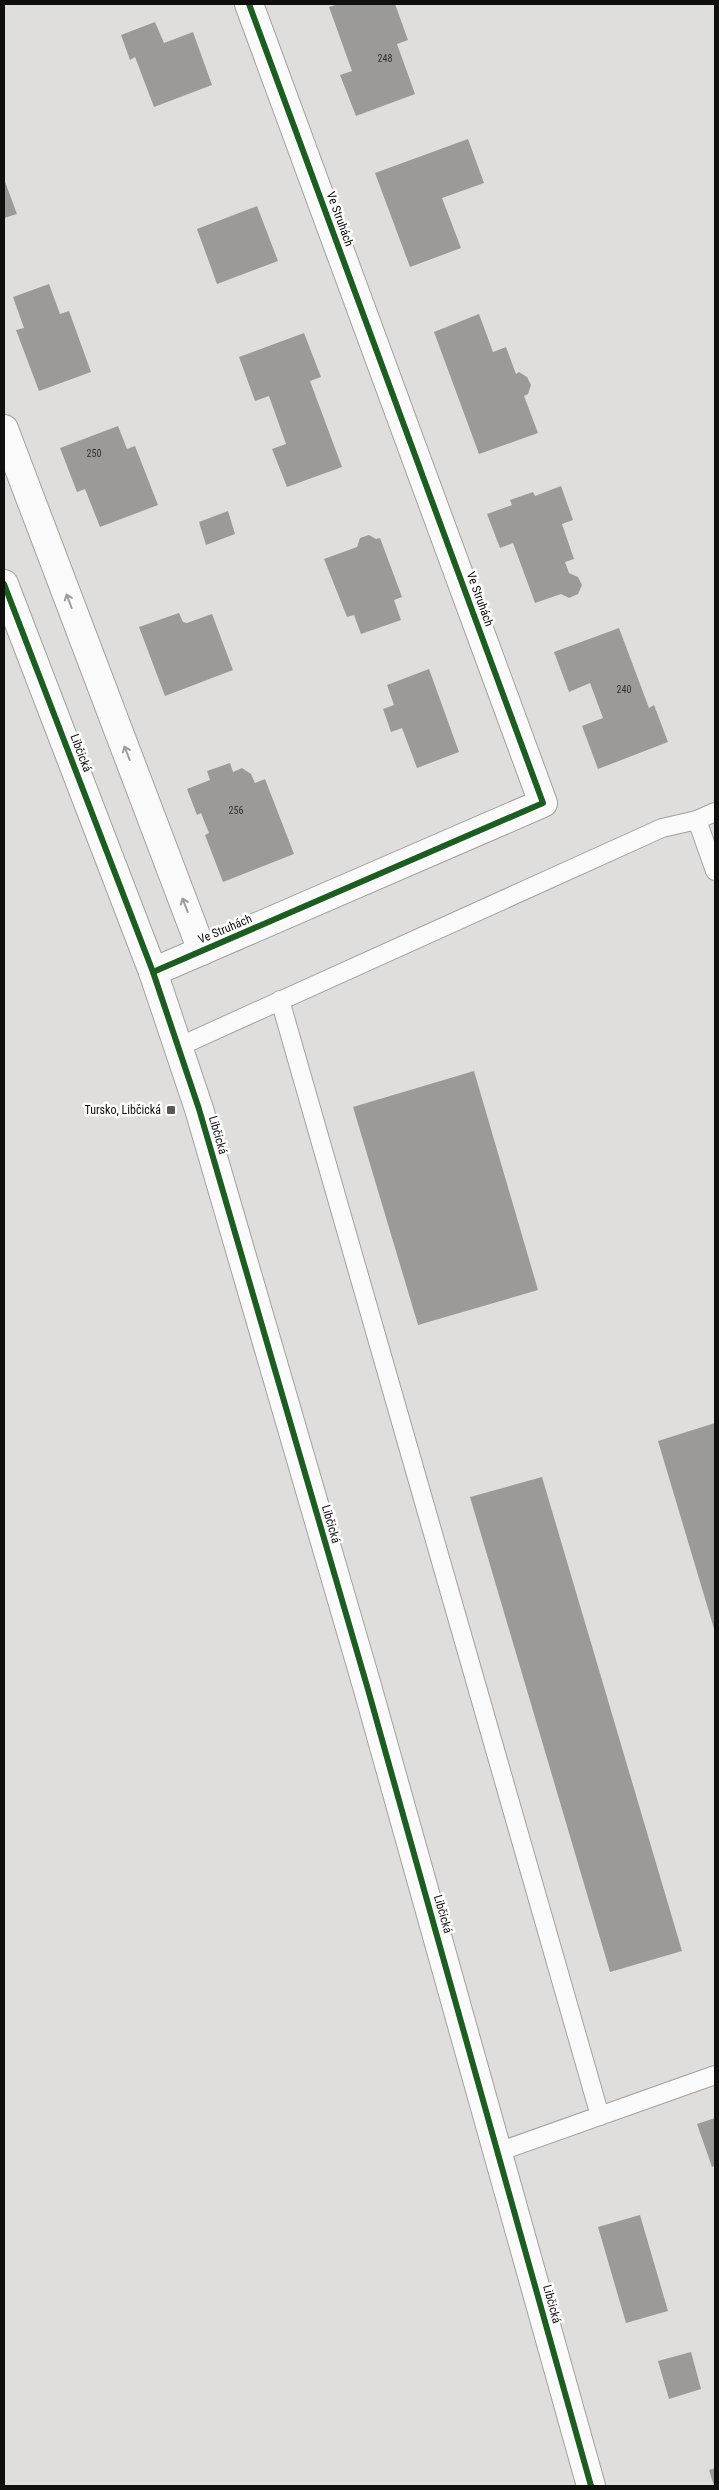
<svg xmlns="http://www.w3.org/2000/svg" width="719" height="2490" viewBox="0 0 719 2490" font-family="'Roboto Condensed',sans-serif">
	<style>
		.building { fill: #9b9a99 }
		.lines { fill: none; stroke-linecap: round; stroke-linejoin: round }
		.service-casing { stroke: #a2a1a0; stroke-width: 20 }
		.minor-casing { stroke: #a2a1a0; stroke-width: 30 }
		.tertiary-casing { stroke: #a2a1a0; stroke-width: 30 }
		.service { stroke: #fafafa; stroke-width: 18 }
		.minor { stroke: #fafafa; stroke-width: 28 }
		.tertiary { stroke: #fafafa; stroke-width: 28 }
		.cycleway-casing { stroke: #fff; stroke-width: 9 }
		.cycleway { stroke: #1b5e20; stroke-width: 6 }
		.oneway { stroke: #9c9c9c }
		.poi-dot { fill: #585756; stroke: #fff; stroke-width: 2 }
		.labels { text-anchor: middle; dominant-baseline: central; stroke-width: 5; stroke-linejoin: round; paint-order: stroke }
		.number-label { font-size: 10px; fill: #323231 }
		.street-label { font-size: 12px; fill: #0f0f0e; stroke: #fff }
		.poi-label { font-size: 12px; fill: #0f0f0e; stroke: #fff; text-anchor: end }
	</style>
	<rect width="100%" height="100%" fill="#dfdedd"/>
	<g class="building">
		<polygon points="339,4 395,4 408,40 397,44 415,94 356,116 340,75 352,71 329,7"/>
		<polygon points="155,22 164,43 193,32 212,85 154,107 135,57 130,60 121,35"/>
		<polygon points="468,139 484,183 442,198 461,248 410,267 375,173"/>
		<polygon points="4,179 17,214 4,218"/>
		<polygon points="257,206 278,261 217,284 197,229"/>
		<polygon points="49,284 60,314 69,311 91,372 39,391 16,330 24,328 13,297"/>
		<polygon points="479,314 493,352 506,347 516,374 519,372 527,377 531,385 528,394 524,396 538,433 479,454 434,332"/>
		<polygon points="304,333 321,377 310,381 342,467 287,487 272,449 286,444 269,396 255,401 239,357"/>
		<polygon points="118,426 127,449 135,446 158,505 100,527 85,489 77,492 60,448"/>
		<polygon points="561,486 573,520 562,524 574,559 565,562 569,573 578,577 582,585 578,594 569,598 561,594 535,603 513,543 500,548 487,514 512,505 510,500 533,492 535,496"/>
		<polygon points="228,511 235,534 206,545 199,522"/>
		<polygon points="369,535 376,539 380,538 402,597 394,600 401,620 361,634 354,615 347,617 324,559 357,547 360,538"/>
		<polygon points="179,613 183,622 187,623 212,614 233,670 165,696 139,627"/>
		<polygon points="619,628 649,708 654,705 668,742 598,769 582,726 603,718 590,683 569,692 554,652"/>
		<polygon points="429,669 459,752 417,768 402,728 391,732 383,709 394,705 387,685"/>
		<polygon points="230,763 233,772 242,768 251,774 255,783 265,779 294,854 223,882 205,835 209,833 201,813 197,815 187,789 210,780 207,771"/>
		<polygon points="474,1071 538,1290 418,1325 353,1107"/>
		<polygon points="715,1423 715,1632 658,1441"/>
		<polygon points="542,1477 682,1951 610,1972 470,1497"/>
		<polygon points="715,2118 715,2166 712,2167 697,2124"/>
		<polygon points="640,2215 668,2311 626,2323 598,2227"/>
		<polygon points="691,2352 701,2389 669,2399 658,2361"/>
		<polygon points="715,2468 715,2486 714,2486 709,2470"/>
	</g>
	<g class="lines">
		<g class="service-casing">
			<g id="service">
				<polyline points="715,812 697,820 715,871"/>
				<polyline points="280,1000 600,2116"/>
				<polyline points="178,1047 662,828 697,820"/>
				<polyline points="498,2152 715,2075"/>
			</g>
		</g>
		<g class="minor-casing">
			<g id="minor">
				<polyline points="4,429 202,951"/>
				<polyline points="153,972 543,803 249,4"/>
			</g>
		</g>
		<g class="tertiary-casing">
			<polyline id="tertiary" points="4,584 153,972 199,1109 367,1686 591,2486"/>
		</g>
		<use href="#service" class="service"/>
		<use href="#minor" class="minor"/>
		<use href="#tertiary" class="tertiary"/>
		<g class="cycleway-casing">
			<g id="cycleway">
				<polyline points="4,584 153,972 199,1109 367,1686 591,2486"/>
				<polyline points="153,972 543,803 249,4"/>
			</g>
		</g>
		<use href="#cycleway" class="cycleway"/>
	</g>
	<defs><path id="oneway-shaft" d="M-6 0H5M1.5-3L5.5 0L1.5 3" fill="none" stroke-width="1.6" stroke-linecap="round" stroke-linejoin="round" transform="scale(1.25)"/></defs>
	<g class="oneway">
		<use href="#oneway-shaft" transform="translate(69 601) rotate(-111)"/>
		<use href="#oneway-shaft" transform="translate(127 753) rotate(-111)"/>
		<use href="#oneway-shaft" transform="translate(185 905) rotate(-111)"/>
	</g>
	<rect class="poi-dot" x="166" y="1105" width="10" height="10" rx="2.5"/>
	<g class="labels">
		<g class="number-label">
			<text x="385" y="58">248</text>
			<text x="94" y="453">250</text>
			<text x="624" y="689">240</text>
			<text x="236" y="810">256</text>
		</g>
		<g class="street-label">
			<text transform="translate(340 219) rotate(70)">Ve Struhách</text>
			<text transform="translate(480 599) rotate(70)">Ve Struhách</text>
			<text transform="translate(81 753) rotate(69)">Libčická</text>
			<text transform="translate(225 929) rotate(-23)">Ve Struhách</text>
			<text transform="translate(218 1135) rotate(74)">Libčická</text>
			<text transform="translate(331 1524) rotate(74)">Libčická</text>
			<text transform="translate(443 1914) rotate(74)">Libčická</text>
			<text transform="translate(552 2304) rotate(75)">Libčická</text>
		</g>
		<g class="poi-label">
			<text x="161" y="1110">Tursko, Libčická</text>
		</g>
	</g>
	<rect width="719" height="2490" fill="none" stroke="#0f0f0e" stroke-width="10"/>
</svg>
